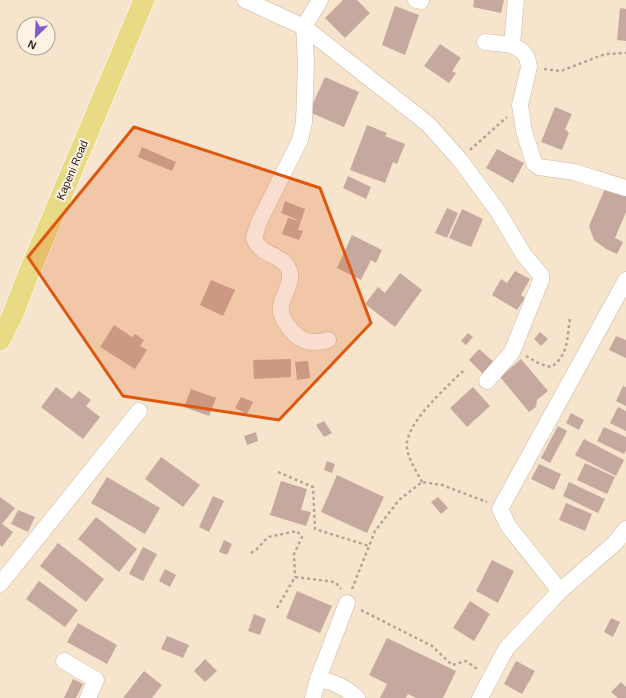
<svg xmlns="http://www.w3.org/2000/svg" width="626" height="698" viewBox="0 0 626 698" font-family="Helvetica,sans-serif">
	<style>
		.building { fill: #c6a99e }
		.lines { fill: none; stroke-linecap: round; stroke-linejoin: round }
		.minor-casing { stroke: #cbb9a3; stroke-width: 17 }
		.major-casing { stroke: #fff; stroke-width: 22 }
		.path { stroke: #b4a593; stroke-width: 2.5; stroke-dasharray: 3 3; stroke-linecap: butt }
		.minor { stroke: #fff; stroke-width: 16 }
		.major { stroke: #e9da85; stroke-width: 21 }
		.marked { fill: #df560d; fill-opacity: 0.2; stroke: #df560d; stroke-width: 3; stroke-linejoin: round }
		.labels { text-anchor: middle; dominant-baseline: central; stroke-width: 4; stroke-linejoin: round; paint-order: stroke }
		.street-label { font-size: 11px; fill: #2b241b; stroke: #fef2e5 }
	</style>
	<rect width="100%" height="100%" fill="#f7e4cd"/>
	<g class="building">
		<polygon points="343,0 357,0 370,13 345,38 325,18"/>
		<polygon points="474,0 504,0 501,13 473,7"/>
		<polygon points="395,6 419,15 405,55 382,45"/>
		<polygon points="620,8 626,9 626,41 617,40"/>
		<polygon points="440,44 461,58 452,71 456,73 449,83 424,66"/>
		<polygon points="325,77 359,92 344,127 309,112"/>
		<polygon points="555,107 572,114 565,129 569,133 562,150 541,142"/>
		<polygon points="367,125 387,133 385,136 405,144 397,164 393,162 385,183 350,170"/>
		<polygon points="142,147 176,162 172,171 138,157"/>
		<polygon points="497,149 524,163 513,183 486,168"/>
		<polygon points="348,176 371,187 366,199 343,188"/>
		<polygon points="606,186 626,195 626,212 615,238 623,242 617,254 606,249 594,240 589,226"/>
		<polygon points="285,201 305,209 298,230 303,231 299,240 282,234 288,218 300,221 281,213"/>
		<polygon points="447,208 458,213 447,238 435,233"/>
		<polygon points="462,209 483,219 471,247 449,238"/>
		<polygon points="352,235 382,250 376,263 371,260 361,280 337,268"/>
		<polygon points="515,271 530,279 521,295 525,298 517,310 492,295 501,279 507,283"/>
		<polygon points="400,273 422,290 395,327 365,304 378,287 385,293"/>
		<polygon points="211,280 235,290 223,316 200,305"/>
		<polygon points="114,325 132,337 135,334 144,340 140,346 147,350 135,369 100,347"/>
		<polygon points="540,332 548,339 541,346 534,339"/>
		<polygon points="468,333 473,337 466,345 461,341"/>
		<polygon points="616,336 626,340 626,358 609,350"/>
		<polygon points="479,349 496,364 485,376 469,360"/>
		<polygon points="291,359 291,377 254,379 253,360"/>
		<polygon points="521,359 548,391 537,400 536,407 529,412 500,377"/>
		<polygon points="308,361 310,378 297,380 295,362"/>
		<polygon points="623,386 626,387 626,406 616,401"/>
		<polygon points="56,387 72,399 79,391 91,400 86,406 100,417 83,439 41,407"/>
		<polygon points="473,387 490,406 467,427 450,408"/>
		<polygon points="191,389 216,398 209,416 184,407"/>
		<polygon points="241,397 253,402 247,414 235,408"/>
		<polygon points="618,407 626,411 626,431 610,423"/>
		<polygon points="571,413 584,420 579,430 566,423"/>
		<polygon points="324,421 332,433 324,437 316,425"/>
		<polygon points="558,426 567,431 550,463 541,458"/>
		<polygon points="604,427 626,437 626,450 624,454 597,441"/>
		<polygon points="256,432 258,441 247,445 244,436"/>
		<polygon points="584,439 624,460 616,476 575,455"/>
		<polygon points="161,457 200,485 183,507 145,479"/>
		<polygon points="327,461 335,464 332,473 324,470"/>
		<polygon points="585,463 615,477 607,494 577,480"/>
		<polygon points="539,464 561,474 554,490 531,479"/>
		<polygon points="337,475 384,497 367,533 321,512"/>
		<polygon points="107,477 160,508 145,534 91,503"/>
		<polygon points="281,481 307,489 301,510 311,512 306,526 270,515"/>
		<polygon points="569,482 605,499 598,513 563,496"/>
		<polygon points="213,496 224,501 209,532 199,527"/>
		<polygon points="0,497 15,508 2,524 13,532 2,547 0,545"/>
		<polygon points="438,497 448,508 441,514 431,502"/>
		<polygon points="566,503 592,514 585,531 559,520"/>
		<polygon points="18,510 35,517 28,532 11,524"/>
		<polygon points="96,517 137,549 119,572 78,539"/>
		<polygon points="224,540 232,544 227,555 219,552"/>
		<polygon points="58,543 104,579 86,602 40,566"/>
		<polygon points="143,547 157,554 143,581 129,574"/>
		<polygon points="492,560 514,571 498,603 476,591"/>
		<polygon points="165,569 176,575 170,587 159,581"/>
		<polygon points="39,581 78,610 65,627 26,599"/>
		<polygon points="297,591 332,606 320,633 286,618"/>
		<polygon points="470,601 490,614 474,641 453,628"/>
		<polygon points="254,614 266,619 260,635 248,631"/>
		<polygon points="611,618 620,622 613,637 604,632"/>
		<polygon points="78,623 117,645 107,664 67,642"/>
		<polygon points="167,636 189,645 183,658 161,649"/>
		<polygon points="387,638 456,671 443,698 416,698 408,694 406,698 380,698 387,684 369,675"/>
		<polygon points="205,659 217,671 205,682 194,671"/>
		<polygon points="516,661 535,671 522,694 504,684"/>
		<polygon points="144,671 162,685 152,698 123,698"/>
		<polygon points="73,679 83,684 76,698 64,698"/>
		<polygon points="621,682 626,687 626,698 618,698 611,692"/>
	</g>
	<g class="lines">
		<g class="minor-casing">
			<g id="minor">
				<polyline points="245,0 304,27 428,124 460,160 497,210 524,255 541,275 541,280 512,352 487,381"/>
				<path d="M320 0 304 27 306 62 304 122 300 140 259 222 254 238C260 256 282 254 288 268 295 280 283 294 281 306 280 313 284 321 288 326 298 341 311 345 328 340"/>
				<polyline points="416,0 421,1"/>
				<polyline points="485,42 512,45 522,51 527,57 529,67 520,105 524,131 534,163 539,167 574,172 626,188"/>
				<polyline points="512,45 516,0"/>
				<polyline points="0,584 139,411"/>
				<polyline points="560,591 509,527 500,509 626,280"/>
				<polyline points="64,661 96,680 88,698"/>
				<path d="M318 679C334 682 345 687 357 698"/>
				<polyline points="313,698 318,679 347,603"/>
				<polyline points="480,698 506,649 560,591 615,543 626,529"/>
			</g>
		</g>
		<g class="major-casing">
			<polyline id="major" points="0,340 13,314 28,275 144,0"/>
		</g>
		<g class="path">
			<polyline points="544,69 561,71 605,54 626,53"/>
			<polyline points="470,150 507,117"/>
			<path d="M526 356 540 364 551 367C569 355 567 337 570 318"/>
			<polyline points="278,472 313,487 315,529 369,546"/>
			<path d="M422 482C417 472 408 459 407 448 404 424 447 387 464 370"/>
			<polyline points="251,553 257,549 268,537 297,531 302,537 294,554 295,577"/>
			<polyline points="352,589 375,531 399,500 422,482 442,485 487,502"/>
			<polyline points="277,608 295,577 335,582 341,589"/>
			<polyline points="361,610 432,646 452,665 466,661 477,669"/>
		</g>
		<use href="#minor" class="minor"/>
		<use href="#major" class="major"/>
	</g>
	<path class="marked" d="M134 127 320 188 371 323 279 420 123 396 28 257Z"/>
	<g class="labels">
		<g class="street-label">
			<text transform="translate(72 170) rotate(-67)">Kapeni Road</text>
		</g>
	</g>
	<g transform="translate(36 36) rotate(204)"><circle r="19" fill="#fef2e5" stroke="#aaa094"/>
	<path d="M0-3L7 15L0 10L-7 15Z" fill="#8158d2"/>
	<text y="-6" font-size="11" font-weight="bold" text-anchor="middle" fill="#2b241b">N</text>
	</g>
</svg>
